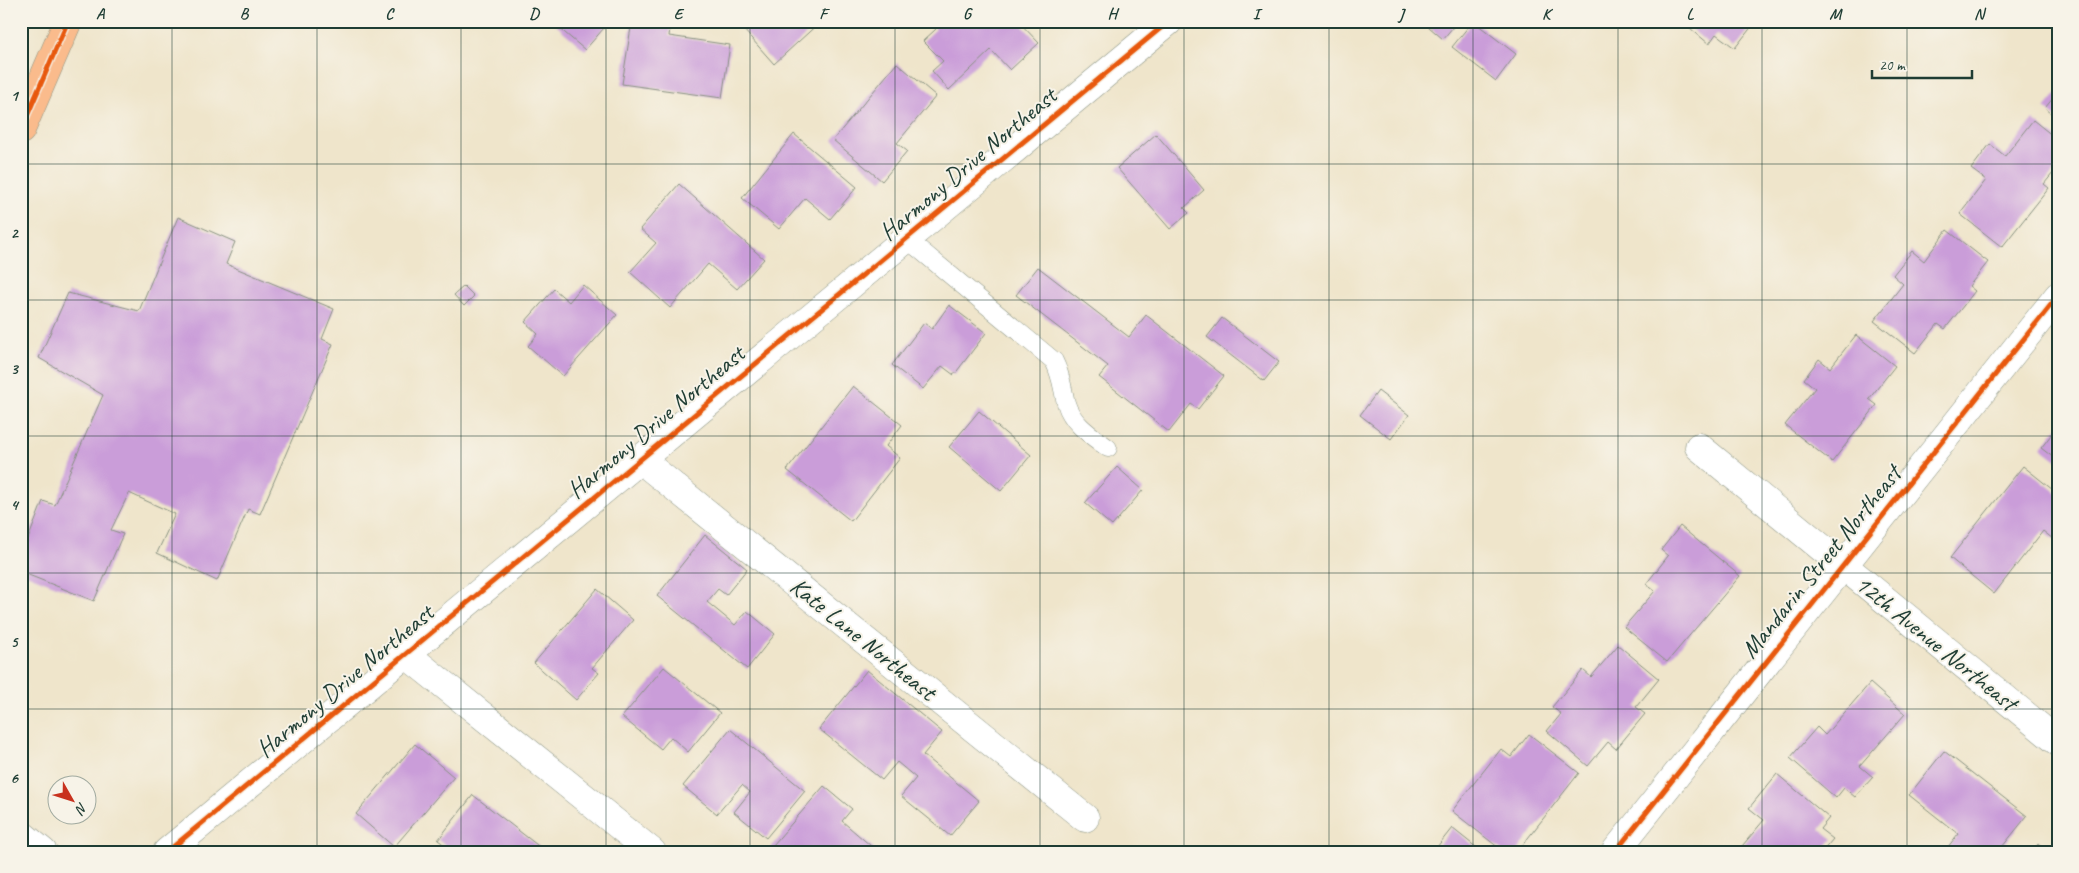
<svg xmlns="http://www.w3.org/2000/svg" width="2079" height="873" viewBox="0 0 2079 873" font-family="Caveat,sans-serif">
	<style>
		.building { fill: #ca9dd9 }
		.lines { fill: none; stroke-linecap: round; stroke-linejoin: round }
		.lane-casing { stroke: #879180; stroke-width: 19 }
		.street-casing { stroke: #879180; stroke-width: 29 }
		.primary-casing { stroke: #879180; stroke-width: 29 }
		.lane { stroke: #fff; stroke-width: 18 }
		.street { stroke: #fff; stroke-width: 28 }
		.primary { stroke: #fabb8c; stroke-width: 28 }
		.cycleway-casing { stroke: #f7f3e8; stroke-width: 8 }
		.cycleway { stroke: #e8590c; stroke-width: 5 }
		.grid { fill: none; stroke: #1f3d34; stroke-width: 1; stroke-opacity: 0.55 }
		.labels { text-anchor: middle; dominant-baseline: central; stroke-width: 4; stroke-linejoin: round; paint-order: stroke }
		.street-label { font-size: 25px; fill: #1f3d34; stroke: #f7f3e8 }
		.neatline { fill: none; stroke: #1f3d34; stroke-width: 2 }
		.grid-label { font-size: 16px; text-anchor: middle; font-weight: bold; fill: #1f3d34 }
	</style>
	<rect width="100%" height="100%" fill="#f7f3e8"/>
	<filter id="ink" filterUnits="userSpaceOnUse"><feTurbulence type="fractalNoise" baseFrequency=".02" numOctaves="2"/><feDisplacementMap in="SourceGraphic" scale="10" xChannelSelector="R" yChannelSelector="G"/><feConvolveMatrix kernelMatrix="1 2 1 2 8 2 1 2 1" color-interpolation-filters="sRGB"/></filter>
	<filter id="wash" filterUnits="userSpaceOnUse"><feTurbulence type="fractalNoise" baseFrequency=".0096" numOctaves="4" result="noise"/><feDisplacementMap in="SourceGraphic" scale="20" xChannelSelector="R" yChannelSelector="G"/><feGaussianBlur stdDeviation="1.12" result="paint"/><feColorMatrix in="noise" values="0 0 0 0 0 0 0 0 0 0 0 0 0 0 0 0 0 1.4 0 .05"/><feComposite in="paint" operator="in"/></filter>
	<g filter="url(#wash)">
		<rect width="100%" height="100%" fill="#efe5cb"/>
		<g id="blocks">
			<g class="building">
				<polygon points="551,21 610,21 585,50"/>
				<polygon points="632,21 671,21 669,36 730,45 722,98 622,84"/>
				<polygon points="736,21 821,21 774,64"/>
				<polygon points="928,21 1018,21 1039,43 1010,70 991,50 949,90 932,71 943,61 923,41 936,29"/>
				<polygon points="1422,21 1458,21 1443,39"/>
				<polygon points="1473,21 1516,54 1496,81 1452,47"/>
				<polygon points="1696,21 1756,21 1735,48 1716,34 1709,44 1690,28"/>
				<polygon points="897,63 936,96 897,143 907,151 882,181 833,140"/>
				<polygon points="2058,92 2058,119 2045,108"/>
				<polygon points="2033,120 2058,140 2058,167 2044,184 2049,188 2002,247 1960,214 1986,180 1971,169 1990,144 2005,156"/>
				<polygon points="794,134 857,187 830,219 805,198 779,229 742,198"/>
				<polygon points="1156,134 1204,190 1184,208 1189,213 1170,229 1117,168"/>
				<polygon points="679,184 764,259 737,289 708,264 670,308 630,272 656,243 640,229"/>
				<polygon points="178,217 235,242 226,264 334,309 322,339 333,344 260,514 248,509 217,581 157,553 175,514 129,493 111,530 123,534 94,601 21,572 21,557 43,501 55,505 103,395 39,358 68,293 139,311"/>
				<polygon points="1947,230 1988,262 1969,286 1975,291 1945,329 1938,324 1915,353 1874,321 1903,284 1893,275 1912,251 1924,261"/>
				<polygon points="1038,267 1129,337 1146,315 1224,376 1198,409 1191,404 1169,432 1099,377 1108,366 1016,295"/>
				<polygon points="583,285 617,315 563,376 528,346 538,334 525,322 554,289 569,302"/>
				<polygon points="464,286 474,296 464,306 454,295"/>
				<polygon points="949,305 986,333 954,375 942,366 923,389 892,365 924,323 932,329"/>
				<polygon points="1222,318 1279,362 1264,381 1207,337"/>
				<polygon points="1856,335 1895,366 1869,399 1877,405 1832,462 1785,425 1815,388 1804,379 1819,359 1830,368"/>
				<polygon points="853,386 902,425 886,446 900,458 851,521 787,470"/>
				<polygon points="1378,391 1409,415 1391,439 1360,415"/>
				<polygon points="979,411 1031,455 1001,491 949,447"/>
				<polygon points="2058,426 2058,461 2041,448"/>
				<polygon points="2023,466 2058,494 2058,543 2043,531 1994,594 1950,558"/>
				<polygon points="1117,467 1143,490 1112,526 1085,503"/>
				<polygon points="1680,526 1740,576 1667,662 1624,627 1655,591 1646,584 1668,556 1661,550"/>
				<polygon points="705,535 747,569 726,595 718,589 707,602 735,625 747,611 775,634 747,669 657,596"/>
				<polygon points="597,589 633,620 592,668 599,673 576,700 534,663"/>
				<polygon points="1618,645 1659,679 1636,707 1645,714 1616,749 1608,742 1588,766 1547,731 1561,714 1552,707 1583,670 1591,677"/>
				<polygon points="664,667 720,713 688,752 671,737 661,749 622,717"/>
				<polygon points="867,670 942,732 923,755 979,801 950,836 901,796 916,778 897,762 882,780 819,729"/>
				<polygon points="1870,683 1905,714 1860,766 1873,777 1855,797 1844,788 1836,798 1790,758 1817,727 1825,735"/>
				<polygon points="730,729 805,791 766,838 734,812 750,792 742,785 717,814 683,786"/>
				<polygon points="1529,734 1579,773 1517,852 1504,852 1452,811 1501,749 1511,757"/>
				<polygon points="415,744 454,777 394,847 356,814"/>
				<polygon points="1944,751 2027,816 1998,852 1944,852 1958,834 1909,795"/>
				<polygon points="1777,774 1829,818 1820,829 1833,839 1822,852 1737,852 1764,820 1749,808"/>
				<polygon points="824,786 852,809 842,821 878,852 767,852"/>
				<polygon points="473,795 546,852 454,852 438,840"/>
				<polygon points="1452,828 1482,852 1433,852"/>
				<polygon points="2038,844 2047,852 2031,852"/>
			</g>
		</g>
	</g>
	<g filter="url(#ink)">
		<use href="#blocks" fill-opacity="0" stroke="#879180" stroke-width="1"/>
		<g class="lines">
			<g class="lane-casing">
				<path id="lane" d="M907 239 1054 361C1062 377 1062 387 1066 403 1072 424 1092 436 1108 448"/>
			</g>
			<g class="street-casing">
				<g id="street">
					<polyline points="1699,447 2058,742"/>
					<polyline points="641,460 1085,818"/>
					<polyline points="407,655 652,852"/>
					<polyline points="21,834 43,852"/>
					<polyline points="167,852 1169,21"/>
					<polyline points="1615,852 2058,296"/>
				</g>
			</g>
			<g class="primary-casing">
				<polyline id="primary" points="21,130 68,21"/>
			</g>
			<use href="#lane" class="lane"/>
			<use href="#street" class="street"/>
			<use href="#primary" class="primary"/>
			<g class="cycleway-casing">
				<g id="cycleway">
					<polyline points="21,130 68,21"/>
					<polyline points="167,852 1169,21"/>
					<polyline points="1615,852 2058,296"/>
				</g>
			</g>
			<use href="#cycleway" class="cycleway"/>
		</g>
	</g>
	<path class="grid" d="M172 21V852M317 21V852M461 21V852M606 21V852M750 21V852M895 21V852M1040 21V852M1184 21V852M1329 21V852M1473 21V852M1618 21V852M1762 21V852M1907 21V852M21 164H2058M21 300H2058M21 436H2058M21 573H2058M21 709H2058"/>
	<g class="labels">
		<g class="street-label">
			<text transform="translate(968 164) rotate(-40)">Harmony Drive Northeast</text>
			<text transform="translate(656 422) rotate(-40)">Harmony Drive Northeast</text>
			<text transform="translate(1821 562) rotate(-51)">Mandarin Street Northeast</text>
			<text transform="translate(863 639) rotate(39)">Kate Lane Northeast</text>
			<text transform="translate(1936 643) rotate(39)">12th Avenue Northeast</text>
			<text transform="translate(345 681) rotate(-40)">Harmony Drive Northeast</text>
		</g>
	</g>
	<rect width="2079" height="873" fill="none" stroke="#f7f3e8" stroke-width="55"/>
	<g transform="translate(72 800) rotate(129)"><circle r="24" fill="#f7f3e8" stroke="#a1aaa0"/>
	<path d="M0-4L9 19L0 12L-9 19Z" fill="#c8321e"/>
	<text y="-8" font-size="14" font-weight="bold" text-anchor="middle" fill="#1f3d34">N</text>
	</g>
	<path d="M1872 70v8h100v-8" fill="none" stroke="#1f3d34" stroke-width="2.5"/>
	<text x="1879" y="70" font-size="15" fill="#1f3d34" stroke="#f7f3e8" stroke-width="4" paint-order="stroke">20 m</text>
	<rect x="28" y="28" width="2024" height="818" class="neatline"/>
	<g class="grid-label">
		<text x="100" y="19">A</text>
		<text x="244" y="19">B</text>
		<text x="389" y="19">C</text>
		<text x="534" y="19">D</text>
		<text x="678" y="19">E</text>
		<text x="823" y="19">F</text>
		<text x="967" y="19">G</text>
		<text x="1112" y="19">H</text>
		<text x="1256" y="19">I</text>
		<text x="1401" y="19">J</text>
		<text x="1546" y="19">K</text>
		<text x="1690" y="19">L</text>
		<text x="1835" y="19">M</text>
		<text x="1979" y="19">N</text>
		<text x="14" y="101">1</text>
		<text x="14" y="238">2</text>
		<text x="14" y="374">3</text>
		<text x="14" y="510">4</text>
		<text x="14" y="647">5</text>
		<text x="14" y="783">6</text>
	</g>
</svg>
